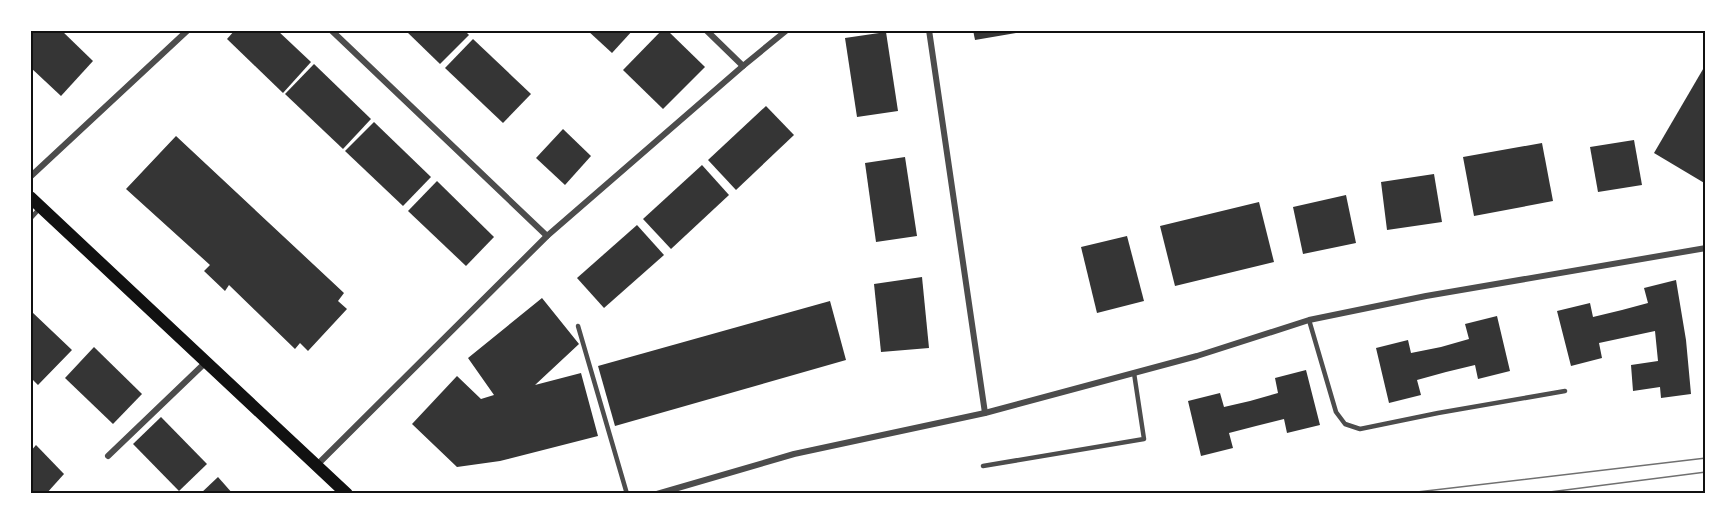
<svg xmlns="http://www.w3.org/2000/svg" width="1736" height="524" viewBox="0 0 1736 524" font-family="'Fira Sans Condensed',sans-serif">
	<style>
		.building { fill: #353535 }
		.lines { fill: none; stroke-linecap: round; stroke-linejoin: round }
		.service { stroke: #4c4c4c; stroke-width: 4.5 }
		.minor { stroke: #4c4c4c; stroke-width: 6 }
		.secondary { stroke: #111; stroke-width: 12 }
		.tram { stroke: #707070; stroke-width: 1.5 }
		.neatline { fill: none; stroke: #111; stroke-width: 2 }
	</style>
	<rect width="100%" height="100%" fill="#fff"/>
	<g class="building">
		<polygon points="30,30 61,30 93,61 61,96 30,67"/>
		<polygon points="235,30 277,30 311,62 283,93 227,39"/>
		<polygon points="405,30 464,30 469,35 440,64"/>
		<polygon points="587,30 633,30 612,53"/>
		<polygon points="662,30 667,30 705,67 663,109 623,70"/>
		<polygon points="973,30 1016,30 1016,33 975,40"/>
		<polygon points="886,32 898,111 857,117 845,38"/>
		<polygon points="473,39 531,94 503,123 445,68"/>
		<polygon points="314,64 371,119 343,149 285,94"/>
		<polygon points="1706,64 1706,184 1654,153"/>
		<polygon points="766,106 794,135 736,190 708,160"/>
		<polygon points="374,122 431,177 403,206 345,151"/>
		<polygon points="563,129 591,156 565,185 536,158"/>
		<polygon points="176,136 344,293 338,301 347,309 308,351 300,343 295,349 229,285 225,291 204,271 210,265 126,189"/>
		<polygon points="1634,140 1642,185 1598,192 1590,147"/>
		<polygon points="1542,143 1553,201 1474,216 1463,157"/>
		<polygon points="905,157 917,236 876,242 865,163"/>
		<polygon points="702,165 729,195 671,249 643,219"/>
		<polygon points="1434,174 1442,222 1387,230 1381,182"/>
		<polygon points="437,181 494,237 466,266 408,211"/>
		<polygon points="1346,195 1356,243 1303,254 1293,207"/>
		<polygon points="1259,202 1274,262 1175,286 1160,226"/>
		<polygon points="637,225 664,255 604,308 577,278"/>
		<polygon points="1127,236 1144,301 1097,313 1081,247"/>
		<polygon points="922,277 929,348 881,352 874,284"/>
		<polygon points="1676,280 1686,340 1691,394 1661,398 1660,387 1633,391 1631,365 1658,361 1655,331 1599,343 1602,358 1571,366 1557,311 1590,303 1593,317 1622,310 1648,303 1644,288"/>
		<polygon points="542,298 579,344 535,385 581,373 598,436 500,461 457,467 412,424 457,376 481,399 494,395 468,358"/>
		<polygon points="830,301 846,360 615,426 598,366"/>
		<polygon points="32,312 72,350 38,385 33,380 30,383 30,315"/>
		<polygon points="1497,316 1510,371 1478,379 1475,365 1446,372 1417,380 1421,395 1389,403 1376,348 1408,340 1411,353 1441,347 1469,339 1465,324"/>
		<polygon points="94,347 142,394 113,424 65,378"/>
		<polygon points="1306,370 1320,425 1287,433 1284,419 1256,426 1229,433 1233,448 1201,456 1188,401 1220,393 1224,407 1250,401 1278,393 1275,378"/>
		<polygon points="161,417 207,464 179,491 133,444"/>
		<polygon points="36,445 64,474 46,494 30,494 30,452"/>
		<polygon points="218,477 233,494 200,494"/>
	</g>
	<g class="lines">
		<g class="service">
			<polyline points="30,219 40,208"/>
			<polyline points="1309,320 1336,412 1345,424 1360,429 1438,413 1565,391"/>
			<polyline points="578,326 627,494"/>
			<polyline points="983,466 1144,439 1134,373"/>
		</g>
		<g class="minor">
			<polyline points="331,30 547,236"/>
			<polyline points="706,30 743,66"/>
			<polyline points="929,30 985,413"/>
			<polyline points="30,177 188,30"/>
			<polyline points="108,456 205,363"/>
			<polyline points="317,465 547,236 743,66 787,30"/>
			<polyline points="657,494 794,454 985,413 1197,356 1309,320 1426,296 1706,248"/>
		</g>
		<polyline class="secondary" points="30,197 347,494"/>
		<g class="tram">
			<polyline points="1400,494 1706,458"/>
			<polyline points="1534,494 1706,472"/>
		</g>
	</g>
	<rect width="1736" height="524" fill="none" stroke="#ffffff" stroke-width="63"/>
	<rect x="32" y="32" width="1672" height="460" class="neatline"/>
</svg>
